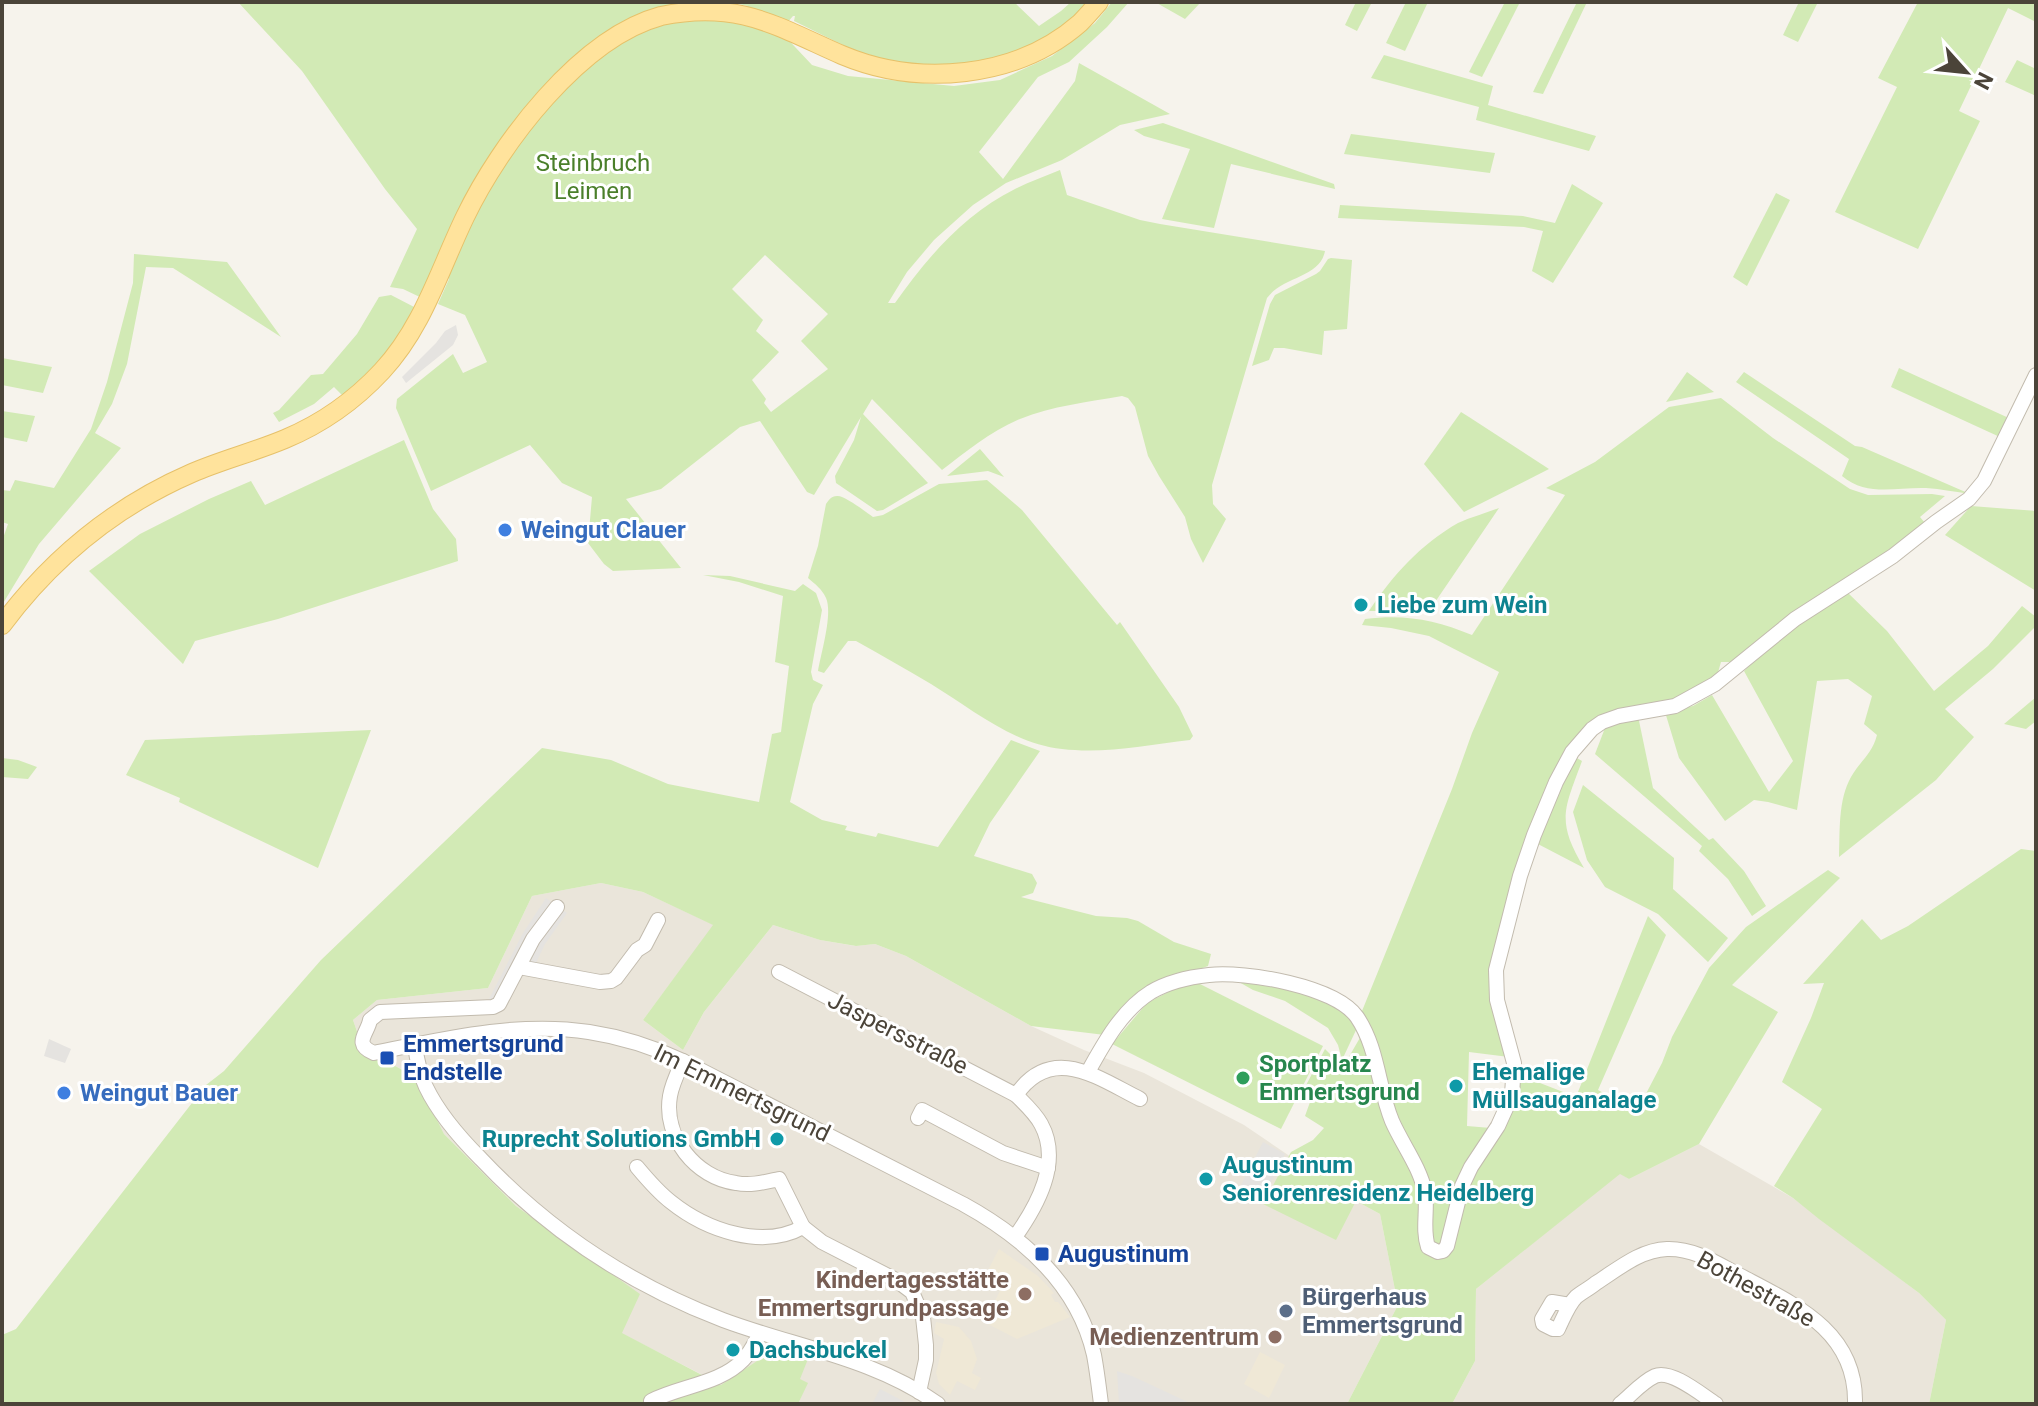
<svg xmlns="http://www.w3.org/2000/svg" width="2038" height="1406" viewBox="0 0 2038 1406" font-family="Roboto,sans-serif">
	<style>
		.residential { fill: #eae5da }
		.education { fill: #efe8d6 }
		.green { fill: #d2eab5; fill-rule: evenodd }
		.parking { fill: #e5e3e0 }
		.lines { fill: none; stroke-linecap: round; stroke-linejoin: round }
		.minor-casing { stroke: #c2bbae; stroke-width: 16 }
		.major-casing { stroke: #e6c16a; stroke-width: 20 }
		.minor { stroke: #fff; stroke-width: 14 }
		.major { stroke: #ffe39c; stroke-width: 18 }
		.shop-dot { fill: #3f7fe0; stroke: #fff; stroke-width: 3 }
		.culture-dot { fill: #0f9aa8; stroke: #fff; stroke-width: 3 }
		.transit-dot { fill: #1a4fb4; stroke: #fff; stroke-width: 3 }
		.leisure-dot { fill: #2e9e5b; stroke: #fff; stroke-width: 3 }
		.education-dot { fill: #8d6e63; stroke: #fff; stroke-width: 3 }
		.service-dot { fill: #5c6f8a; stroke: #fff; stroke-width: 3 }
		.labels { text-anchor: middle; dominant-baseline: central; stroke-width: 6; stroke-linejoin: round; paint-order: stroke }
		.park-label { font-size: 24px; fill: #4a7f2a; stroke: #fff }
		.shop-label { font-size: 24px; font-weight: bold; fill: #366cbe; stroke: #fff; text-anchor: start }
		.culture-label { font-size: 24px; font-weight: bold; fill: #0d838f; stroke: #fff; text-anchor: start }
		.street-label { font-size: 24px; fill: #4b4439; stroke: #fff }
		.transit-label { font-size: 24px; font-weight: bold; fill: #164399; stroke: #fff; text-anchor: start }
		.leisure-label { font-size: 24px; font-weight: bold; fill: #27864d; stroke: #fff; text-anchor: start }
		.education-label { font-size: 24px; font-weight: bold; fill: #785e54; stroke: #fff; text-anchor: end }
		.service-label { font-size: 24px; font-weight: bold; fill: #4e5e75; stroke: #fff; text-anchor: start }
	</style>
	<rect width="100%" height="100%" fill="#f6f3ec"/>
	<g class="residential">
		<polygon points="601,883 643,892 714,925 643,1020 683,1050 704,1012 773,925 820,940 855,946 875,944 906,956 1031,1026 1084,1050 1144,1073 1244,1125 1356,1201 1380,1214 1398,1305 1347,1404 798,1404 807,1383 722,1385 621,1333 639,1294 516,1206 444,1134 416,1077 363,1049 353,1020 377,1000 488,988 532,896"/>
		<polygon points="1699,1144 1793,1198 1919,1293 1946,1320 1929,1404 1452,1404 1475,1361 1476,1289 1620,1173 1629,1179"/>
	</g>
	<g class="education">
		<polygon points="999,1249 1038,1276 1054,1293 1051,1295 1055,1302 1058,1302 1070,1317 1017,1339 984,1322 1000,1291 995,1287 991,1278 985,1276"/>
		<polygon points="936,1322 959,1327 971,1341 977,1359 972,1373 981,1378 975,1390 957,1381 950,1395 939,1384 936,1373 944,1339 934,1333"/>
		<polygon points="1260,1352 1285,1365 1269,1398 1244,1384"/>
	</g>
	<g class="green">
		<path d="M238 2H728L743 13 748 6 739 4V2H1014L1039 26 1061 11 1071 2H1093L1052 37 997 62 929 67 897 63 853 50 794 21 795 16H793L780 31 812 65 848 76 954 86 1000 80 1052 56 1095 23 1112 2H1129L1107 27 1069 62 1038 77 979 152 1003 179 1075 81 1079 63 1170 114 1120 125 1062 160 1006 183 973 205 934 240 907 272 888 303H895C927 258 964 214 1015 189 1029 182 1045 176 1060 170L1067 195 1140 220 1160 224 1325 251C1320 278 1283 276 1267 298L1212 485 1213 504 1226 519 1203 563 1191 539 1185 517 1159 476 1148 456 1135 407 1128 398 1122 396C1088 402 1052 406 1020 419 991 431 966 452 942 470L872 399 863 414 928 483 883 510 877 511 836 483 835 476 854 440 861 417 814 495 807 492 760 421 740 427 661 489 626 499 681 568 613 571 604 564 588 543 592 497 562 483 530 445 431 491 396 408 397 399 453 354 463 373 487 362 465 315 438 304 449 279 439 262 424 299 403 289 390 287 417 229 385 189 302 71ZM765 255 828 314 801 341 828 369 771 412 764 403 766 399 752 380 779 352 756 331 763 320 732 289Z"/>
		<polygon points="1155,2 1201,2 1185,19"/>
		<polygon points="1356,2 1372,2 1357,31 1345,25"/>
		<polygon points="1406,2 1428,2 1405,51 1386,43"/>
		<polygon points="1505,2 1520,2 1482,77 1469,72"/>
		<polygon points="1577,2 1587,2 1543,94 1533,92"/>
		<polygon points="1799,2 1818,2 1798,42 1783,35"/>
		<polygon points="1918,2 2036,3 2036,22 2008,8 1959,111 1980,121 1918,249 1835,212 1897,87 1878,78"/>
		<polygon points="1384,55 1493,86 1488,105 1596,136 1589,151 1476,120 1479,107 1371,78"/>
		<polygon points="2017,60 2036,69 2036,96 2005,82"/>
		<polygon points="1163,123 1334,184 1335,189 1231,164 1214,228 1162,219 1190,149 1144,136 1134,130"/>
		<polygon points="1351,134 1495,153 1490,173 1344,154"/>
		<polygon points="1572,184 1603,203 1553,283 1532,271 1543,231 1524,227 1338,218 1340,205 1523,216 1555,223"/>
		<polygon points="1776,193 1790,200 1747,286 1733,277"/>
		<polygon points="134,254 227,262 281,337 173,268 146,267 127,364 112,404 95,433 121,448 39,544 2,605 2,541 8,524 2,522 2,490 10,491 15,480 54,488 91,429 107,382 133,283"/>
		<polygon points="1331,258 1352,260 1347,329 1324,331 1322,355 1284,348 1274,348 1269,360 1252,366 1270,304 1275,295 1316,274 1320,271 1328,259"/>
		<polygon points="391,295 418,309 374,369 343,396 334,387 314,404 279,422 273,413 279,410 311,375 323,374 357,334 379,297"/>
		<polygon points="2,358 52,367 43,393 2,385"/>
		<polygon points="1899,368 2011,419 2002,438 1891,387"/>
		<polygon points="1687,372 1714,392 1666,402"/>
		<path d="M1744 372 1855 446 1862 447 1970 494C1956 492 1941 489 1926 488 1896 487 1867 497 1842 476L1849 459 1736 382Z"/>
		<path d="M1721 398 1773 438 1850 489 1868 495 1932 494 1945 496 1920 517 1925 523 1874 564 1736 662H1721L1717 676 1677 699 1598 719 1518 867 1496 940 1491 983 1509 1057 1469 1052 1467 1126 1491 1128 1517 1074 1576 1097 1648 916 1666 935 1598 1090 1637 1111 1662 1063 1672 1037 1709 968 1746 927 1828 870 1840 878 1732 985 1778 1012 1699 1144 1629 1179 1620 1174 1476 1289 1475 1361 1452 1404H1347L1398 1305 1380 1214 1356 1201 1336 1240 1263 1204 1291 1152 1313 1140 1324 1128 1305 1116 1314 1091H1303L1325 1049 1343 1067 1361 1036 1362 1011 1452 789 1472 733 1499 672 1429 636 1391 628 1362 625 1365 619C1406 614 1435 620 1472 635L1565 495 1546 488 1595 462 1669 407Z"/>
		<polygon points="2,411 35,416 27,442 2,437"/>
		<polygon points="1461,412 1469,417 1549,469 1464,512 1424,464"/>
		<polygon points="404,440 433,509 456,539 458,561 278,619 195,641 183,664 89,571 140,534 209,499 251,481 265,505"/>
		<polygon points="980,449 1004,477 988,471 947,476"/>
		<path d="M987 480 1022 510 1117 625 1120 622 1179 707 1193 736 1190 740C1148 745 1104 754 1062 749 1013 744 972 709 931 684 906 669 881 655 856 641H848L824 673 818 671C821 653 833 614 826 598 822 589 815 584 808 578L818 546 826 504C829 500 831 496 837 496 844 495 866 512 873 517L883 515 939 484Z"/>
		<polygon points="1971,506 2036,511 2036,591 1945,535"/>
		<path d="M1499 508 1429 611H1369C1392 576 1421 544 1458 523 1471 517 1486 513 1499 508Z"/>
		<polygon points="703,575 730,576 795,591 803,584 816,593 822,610 811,672 813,680 823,685 813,704 790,802 822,820 847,826 845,830 876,837 878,833 938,847 1011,740 1040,751 990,823 974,856 1032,874 1037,883 1033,893 1021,897 1096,916 1127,918 1138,921 1174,942 1211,954 1208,966 1144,989 1105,1035 1031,1026 906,956 875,944 856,946 820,940 773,925 704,1012 683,1050 643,1020 713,925 643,892 601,883 532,896 488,988 377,1000 353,1020 363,1049 416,1077 444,1134 516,1206 640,1294 622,1333 721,1385 760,1359 762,1360 768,1348 808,1359 800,1379 808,1383 798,1404 2,1404 2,1335 16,1329 206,1085 224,1071 321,960 542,748 611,760 668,784 759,802 772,734 781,732 789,666 775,662 783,596 739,582"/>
		<path d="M1846 591 1887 631 1934 691 1988 646 2022 606 2036 617V626L1993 669 1945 709 1974 737 1936 780 1839 857C1840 831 1838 800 1851 777 1861 760 1872 754 1877 735L1864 724 1872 696 1848 679 1817 681 1797 810 1768 802 1754 800 1725 821 1679 758 1665 712 1693 706 1712 695 1769 792 1793 761 1744 671 1782 635Z"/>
		<polygon points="2036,697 2036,721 2026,729 2004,724"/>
		<polygon points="1638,716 1653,788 1709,840 1713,838 1744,871 1766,906 1752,916 1728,879 1699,851 1702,846 1595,754 1605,728"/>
		<polygon points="371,730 318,868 179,802 180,798 126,775 145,740"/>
		<path d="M1575 757 1582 761C1564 810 1556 821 1584 868L1536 843 1561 783Z"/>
		<polygon points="2,758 18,760 37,767 28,779 2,777"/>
		<polygon points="1583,785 1674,858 1673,889 1728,938 1708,962 1658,914 1605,887 1587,860 1573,812"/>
		<polygon points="2021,849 2036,851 2036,1404 1929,1404 1946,1320 1919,1293 1819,1219 1793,1198 1774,1186 1822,1109 1782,1082 1811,1018 1824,983 1803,984 1862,919 1881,940 1908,926"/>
		<polygon points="1232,978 1284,986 1339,1007 1357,1028 1342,1060 1338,1045 1328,1028 1285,1001 1253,990"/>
		<polygon points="1192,980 1323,1046 1281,1129 1112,1044 1147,1003"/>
	</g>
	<g class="parking">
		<polygon points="456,325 458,335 453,345 406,383 402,377 436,343 445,331"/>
		<polygon points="546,898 567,913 545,944 535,965 518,961 497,1002 489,999 523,933"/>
		<polygon points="49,1039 71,1049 65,1063 44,1056"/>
		<polygon points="1263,1142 1285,1154 1262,1201 1239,1189"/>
		<polygon points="1117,1371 1132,1376 1192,1404 1119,1404"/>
		<polygon points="880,1389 909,1404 872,1404"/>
	</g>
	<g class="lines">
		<g class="minor-casing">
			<g id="minor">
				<path d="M557 907 533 939 499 1004 493 1007 380 1012 370 1020C368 1033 352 1044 374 1053 443 1039 518 1021 589 1032 622 1037 653 1047 683 1061L963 1204C1023 1237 1078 1284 1094 1355 1097 1371 1099 1388 1101 1404"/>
				<polyline points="519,967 600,982 611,981 616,978 637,950 645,945 658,920"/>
				<path d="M779 972 1016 1095C1052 1043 1098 1078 1140 1099"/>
				<path d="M415 1046C417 1060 420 1074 426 1087 439 1114 460 1138 481 1159 549 1231 631 1285 723 1320 795 1347 874 1358 938 1404"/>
				<path d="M683 1061C678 1072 672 1084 670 1096 663 1137 696 1178 736 1183 751 1186 765 1182 779 1179L803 1227"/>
				<path d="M1088 1072C1104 1043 1122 1010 1151 992 1168 982 1190 977 1209 975 1246 971 1335 986 1357 1017 1378 1048 1378 1087 1392 1121 1402 1144 1420 1167 1425 1192 1428 1210 1422 1229 1428 1247L1438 1252 1443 1251 1447 1246 1462 1186 1471 1167 1498 1126 1512 1095 1514 1063 1497 1000 1496 970 1520 876 1534 835 1556 782 1572 752 1592 729 1602 722 1619 716 1675 706 1715 684 1795 619 1893 556 1936 522 1969 499 1984 481 2036 375"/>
				<polyline points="918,1118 922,1110 1003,1153 1048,1168"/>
				<path d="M637 1167C647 1179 658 1192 671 1202 706 1230 762 1250 803 1227L822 1242 896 1280 912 1292 923 1317 926 1345V1360L919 1392"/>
				<path d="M1015 1237C1037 1206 1062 1162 1041 1124 1035 1113 1025 1104 1016 1095"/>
				<path d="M1570 1305 1552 1302 1542 1319 1543 1324 1553 1329H1558C1563 1319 1568 1305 1576 1297 1582 1292 1590 1288 1596 1283 1618 1269 1640 1250 1667 1249 1694 1248 1718 1264 1741 1276 1796 1305 1857 1332 1855 1404"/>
				<path d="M651 1401C680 1386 720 1384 743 1360 751 1352 755 1342 760 1333"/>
				<path d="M1620 1404C1631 1395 1642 1382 1655 1376 1671 1369 1702 1395 1716 1404"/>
			</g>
		</g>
		<g class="major-casing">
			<path id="major" d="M2 625C52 558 116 506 192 473 222 460 254 452 285 439 321 424 355 400 382 371 423 327 439 271 465 217 500 144 580 38 661 16 738 0 776 26 842 55 918 87 1016 79 1080 23 1087 16 1093 9 1099 2"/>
		</g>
		<use href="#minor" class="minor"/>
		<use href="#major" class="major"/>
	</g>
	<g class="shop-dot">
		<circle cx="505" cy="530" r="8"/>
		<circle cx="64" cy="1093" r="8"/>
	</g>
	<g class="culture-dot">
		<circle cx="1361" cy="605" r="8"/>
		<circle cx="1456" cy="1086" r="8"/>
		<circle cx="777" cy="1139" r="8"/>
		<circle cx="1206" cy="1179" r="8"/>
		<circle cx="733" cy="1350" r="8"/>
	</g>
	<g class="transit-dot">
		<rect x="379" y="1050" width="16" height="16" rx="4"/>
		<rect x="1034" y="1246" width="16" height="16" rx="4"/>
	</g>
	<circle class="leisure-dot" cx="1243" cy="1078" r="8"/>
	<g class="education-dot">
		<circle cx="1025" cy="1294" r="8"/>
		<circle cx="1275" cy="1337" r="8"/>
	</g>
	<circle class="service-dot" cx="1286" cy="1311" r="8"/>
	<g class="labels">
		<g class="park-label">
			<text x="593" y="163">Steinbruch<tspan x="593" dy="28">Leimen</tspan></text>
		</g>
		<g class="shop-label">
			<text x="521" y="530">Weingut Clauer</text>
			<text x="80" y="1093">Weingut Bauer</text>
		</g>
		<g class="culture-label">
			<text x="1377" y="605">Liebe zum Wein</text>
			<text x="1472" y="1072">Ehemalige<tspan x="1472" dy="28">Müllsauganalage</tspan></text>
			<text x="761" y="1139" text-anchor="end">Ruprecht Solutions GmbH</text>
			<text x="1222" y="1165">Augustinum<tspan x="1222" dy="28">Seniorenresidenz Heidelberg</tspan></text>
			<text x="749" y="1350">Dachsbuckel</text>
		</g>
		<g class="street-label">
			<text transform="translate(898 1033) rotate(27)">Jaspersstraße</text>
			<text transform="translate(742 1093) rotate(26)">Im Emmertsgrund</text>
			<text transform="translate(1756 1289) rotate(29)">Bothestraße</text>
		</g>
		<g class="transit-label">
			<text x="403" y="1044">Emmertsgrund<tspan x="403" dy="28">Endstelle</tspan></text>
			<text x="1058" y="1254">Augustinum</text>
		</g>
		<g class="leisure-label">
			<text x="1259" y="1064">Sportplatz<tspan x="1259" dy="28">Emmertsgrund</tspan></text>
		</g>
		<g class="education-label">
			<text x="1009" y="1280">Kindertagesstätte<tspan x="1009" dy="28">Emmertsgrundpassage</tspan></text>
			<text x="1259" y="1337">Medienzentrum</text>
		</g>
		<g class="service-label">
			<text x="1302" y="1297">Bürgerhaus<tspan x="1302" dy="28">Emmertsgrund</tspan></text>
		</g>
	</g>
	<rect width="2038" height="1406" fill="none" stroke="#4b4439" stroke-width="8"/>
	<g transform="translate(1966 72) rotate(117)" stroke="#ffffff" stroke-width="6" paint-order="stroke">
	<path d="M0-6L14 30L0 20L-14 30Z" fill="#4b4439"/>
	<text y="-12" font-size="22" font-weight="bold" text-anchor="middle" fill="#4b4439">N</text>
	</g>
</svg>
